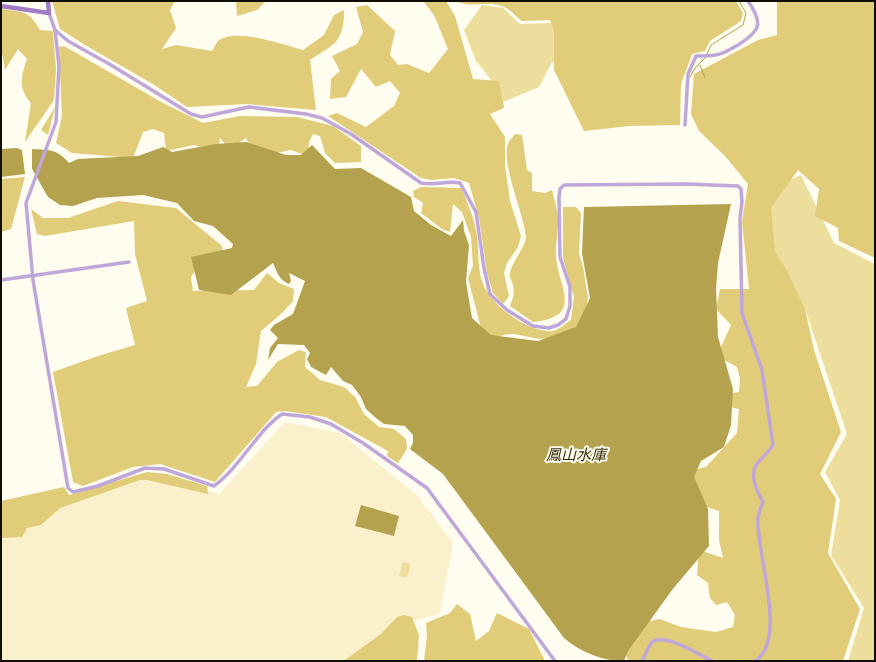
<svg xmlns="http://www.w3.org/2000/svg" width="876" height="662" viewBox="0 0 876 662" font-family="'Open Sans','Noto Sans TC',sans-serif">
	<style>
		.built { fill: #faf1cc }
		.green { fill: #edde9d }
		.forest { fill: #e0cc79 }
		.water { fill: #b5a24f }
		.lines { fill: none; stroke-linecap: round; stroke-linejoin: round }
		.stream { stroke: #b5a24f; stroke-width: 1 }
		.street { stroke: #c0a7d9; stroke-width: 3.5 }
		.secondary { stroke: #a27dc5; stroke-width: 4.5 }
		.labels { text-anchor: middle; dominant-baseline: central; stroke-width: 4; stroke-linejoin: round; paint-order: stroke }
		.water-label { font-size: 15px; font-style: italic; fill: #362d08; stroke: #fffcf0 }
	</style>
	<rect width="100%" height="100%" fill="#fffcf0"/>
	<polygon class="built" points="285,422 340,433 417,495 453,543 440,614 398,625 363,661 1,661 1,521 148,474 219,494"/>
	<g class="green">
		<polygon points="482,5 503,8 520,24 549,23 574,26 566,66 552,62 539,87 503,102 489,77 476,61 464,30"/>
		<polygon points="801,175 834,243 875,264 875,661 848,661 864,608 831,555 840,500 825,472 847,434 805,309 768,254 760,193"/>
		<polygon points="403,562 411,564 407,578 399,576"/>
	</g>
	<g class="forest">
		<path d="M52 1H175L170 10 176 28 162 49 176 45 212 51C214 48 216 43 218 41 235 27 284 45 303 50L324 35 334 15 344 10C344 43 334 44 310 60L316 110 246 104 187 107 153 84 85 45 60 29Z"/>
		<polygon points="236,1 266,1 257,10 237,16"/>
		<polygon points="423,1 446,1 455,16 473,79 499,81 504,108 490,114 505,137 505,165 510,201 521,236 518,247 507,263 504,273 509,296 503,304 493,293 487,273 479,218 469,183 454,178 431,180 421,178 328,116 337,113 366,127 394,106 400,93 390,81 376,87 361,69 346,97 330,99 331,79 340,71 332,56 357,44 363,32 356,7 367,5 395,31 390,55 398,65 407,64 429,73 448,49 434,15"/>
		<path d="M456 1H736L743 13 741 21 710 41 705 51 692 54 681 84 680 125 629 126 584 131 554 70V31L550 20 522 21C516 17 510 9 504 7 489 0 470 9 456 1Z"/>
		<polygon points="777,1 875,1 875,258 839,241 838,228 815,216 819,189 798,170 771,208 775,252 786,269 805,309 814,350 841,432 820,474 836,499 828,553 860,609 843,661 628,661 624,646 624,626 660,619 681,627 716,632 733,627 735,615 727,602 716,605 710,598 708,583 697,575 699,550 723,558 719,540 719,511 707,507 694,481 693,470 706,467 737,433 739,409 730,407 720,396 739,392 740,379 737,367 717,356 731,325 716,309 720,289 749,289 742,221 748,184 725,156 699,131 691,114 694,74 758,40 777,35"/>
		<path d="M1 9C22 12 29 10 40 30L53 31 56 69 54 100 25 142 31 103C18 89 21 76 27 59L18 49 5 70 1 47Z"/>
		<polygon points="64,46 163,103 203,123 240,116 297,117 333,126 361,146 361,162 335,163 325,153 320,136 313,134 309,142 308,156 291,150 256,157 246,138 229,149 220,138 218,152 194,145 166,151 164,133 153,129 143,132 133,158 72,153 56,143 62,116 59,47"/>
		<polygon points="55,107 48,135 41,130"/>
		<path d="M515 134 522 135 527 170 532 173V191L545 193 552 190C554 199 557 208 558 217 559 231 555 244 556 257 559 289 584 316 533 322L510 306C513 299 515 292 513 285 512 281 509 277 510 273 512 262 526 246 526 237 524 213 501 165 508 144 509 140 513 137 515 134Z"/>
		<polygon points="25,177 11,229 1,232 1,179"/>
		<path d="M421 187 461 188C468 203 474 218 477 235 479 250 477 269 483 284 491 305 529 334 553 331 559 330 566 323 571 320L574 297 563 258V207H576L581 213 579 254 583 267 588 298 583 323C568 333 553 341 534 338 515 335 511 330 492 340L482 332 468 278 473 266 471 237 462 212 453 204 450 232 442 229 421 213 423 203 414 197 413 191Z"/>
		<polygon points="118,201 176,208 222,246 223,257 202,261 191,277 193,291 254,290 267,273 279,283 294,289 293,301 282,313 261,331 256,364 246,387 257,386 277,362 299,350 306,352 305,367 320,380 344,387 355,397 364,414 379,427 394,429 406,439 407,449 398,463 387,456 388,451 326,417 285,411 276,412 215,482 160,464 133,467 83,486 73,482 53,372 98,356 135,345 126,308 147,301 135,254 134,221 45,236 37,234 31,209 43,218 68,218"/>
		<polygon points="147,472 167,474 207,486 208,494 147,480 140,480 60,508 41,525 27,528 22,537 1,538 1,501 64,487 69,495"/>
		<polygon points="457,604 470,614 476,641 489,631 497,613 529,629 545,661 424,661 427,635 426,623 450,613"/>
		<polygon points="404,615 412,617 419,635 417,661 344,661 382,633 397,617"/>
	</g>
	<g class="water">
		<path d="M246 142 286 155H301L312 145 335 169 361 168 411 197 414 211 431 225 451 236 463 220 464 231 469 245 466 282 472 318 491 335 538 341 576 327 590 298 582 253 584 207 731 204 718 263 716 288 718 337 733 389 731 425 724 447 701 461 694 477 708 509 709 546 672 590 628 651 624 661C603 661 580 652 564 638L443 474 410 449 413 443V435L405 426 384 424 376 418 366 409 361 397 352 385 343 381 331 367 326 375 311 367 307 359 310 353 304 345 278 344 268 360 270 348 278 338 270 330 274 325 293 314 305 281 289 273 291 281 289 284C279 280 277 272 273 263L231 295 199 290 191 257 232 248 233 244 213 226 194 221 177 203 143 195 97 198 73 206 60 205 48 197 32 169V149C50 150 57 149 69 163L78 159 138 156 163 147 172 152 216 144Z"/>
		<polygon points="17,148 22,150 25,174 1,177 1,149"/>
		<polygon points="361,505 399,516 394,536 355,526"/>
	</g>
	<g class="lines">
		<g class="stream">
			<polyline points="707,54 711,45 743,25 746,13 739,1"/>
			<polyline points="700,65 705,78"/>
			<polyline points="690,77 695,68 705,58"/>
		</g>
		<g class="street">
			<path d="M49 13 55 30 68 41 111 65 191 114 202 117 249 107 306 114 322 118 351 134 421 183C435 186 448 180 460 183L476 212 484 268 490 294 507 310 533 326 549 328 558 325 566 319 570 306V287L560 257 559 197 560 189 564 185 686 184 738 186 741 189 742 202 740 218 742 313 762 370 773 445C769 452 761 458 756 465 750 476 757 492 763 502 761 507 759 512 758 517 755 551 789 639 755 661"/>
			<path d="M55 30 59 66 56 122 26 203 33 280 68 488 73 492 98 486 145 468 164 469 214 486C241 466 256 432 282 414L310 417 331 424 363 443 427 488 555 661"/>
			<path d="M685 125 688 74 696 56C702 56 709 56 715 55 722 55 731 49 738 45 760 31 764 24 748 1"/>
			<polyline points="1,280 129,262"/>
			<path d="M642 661C644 657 650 644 652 642 666 633 698 654 712 661"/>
		</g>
		<polyline class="secondary" points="1,6 49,13 48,1"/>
	</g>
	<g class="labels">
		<g class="water-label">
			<text x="576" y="454">鳳山水庫</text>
		</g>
	</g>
	<rect width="876" height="662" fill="none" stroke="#0f0d04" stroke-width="4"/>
</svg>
